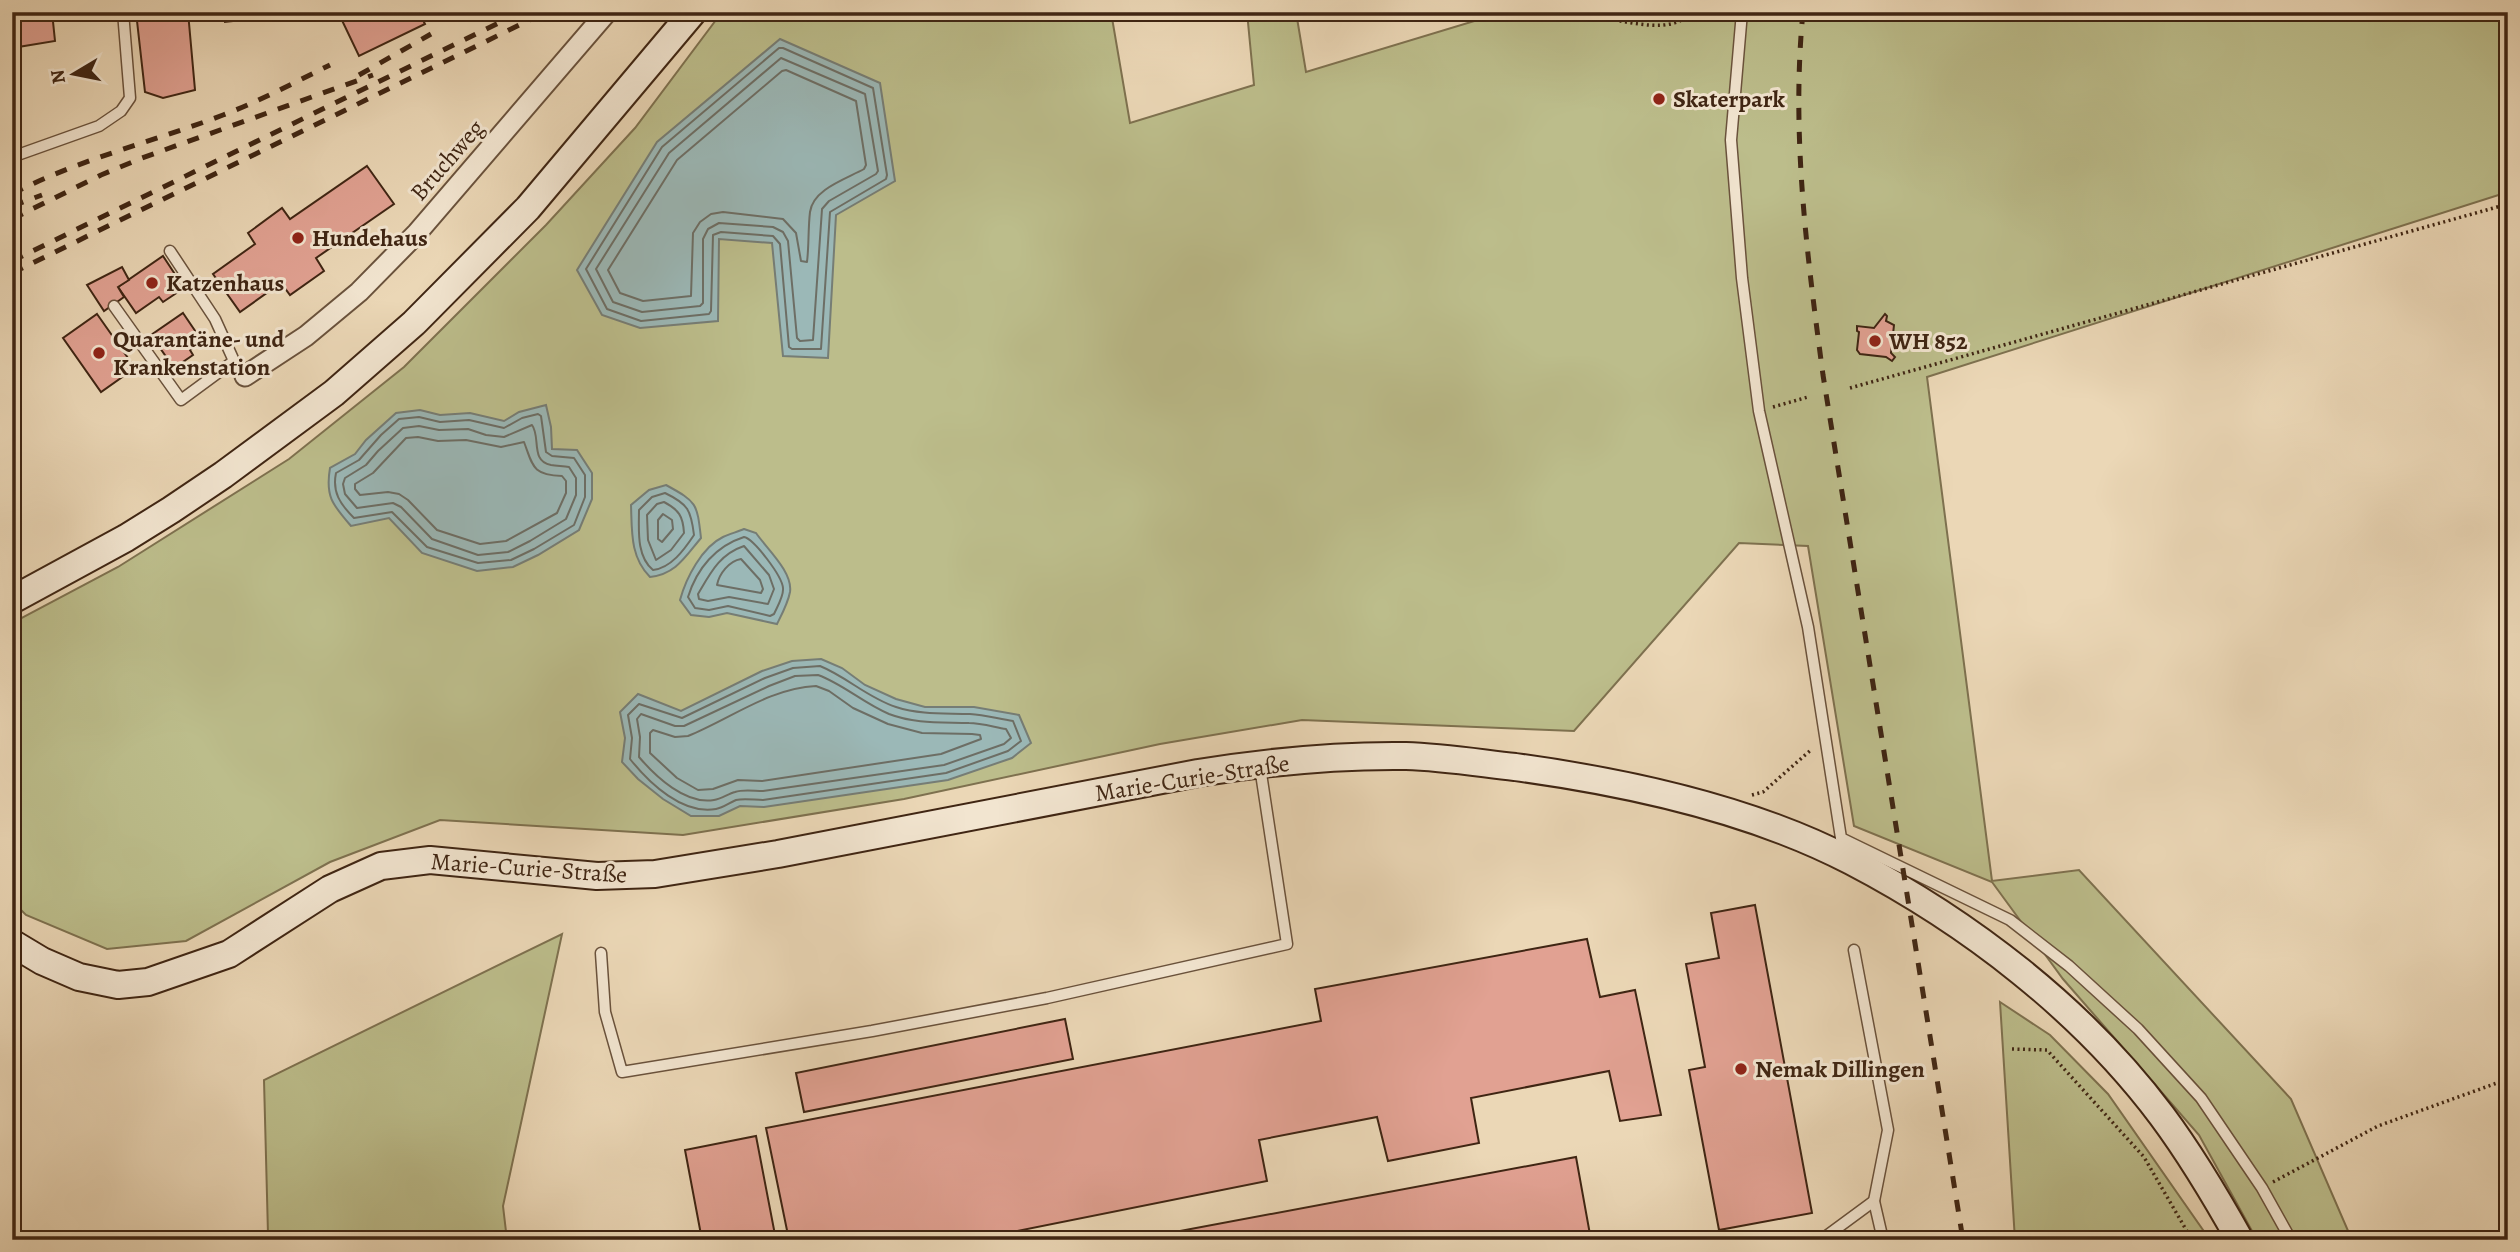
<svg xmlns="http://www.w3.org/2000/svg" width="2520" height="1252" viewBox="0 0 2520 1252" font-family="Alegreya,serif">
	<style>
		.green { fill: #bcbd8b; stroke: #7e714f; stroke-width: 2 }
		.water { fill: #9bb8b7; stroke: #767d75; stroke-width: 2 }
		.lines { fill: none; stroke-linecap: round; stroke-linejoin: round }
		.shore { stroke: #6d6e65; stroke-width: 2 }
		.building { fill: #e1a192; stroke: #3f2513; stroke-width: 2 }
		.service-casing { stroke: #6a523c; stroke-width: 13 }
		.minor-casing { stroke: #6a523c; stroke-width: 23 }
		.secondary-casing { stroke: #3f2513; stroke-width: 30 }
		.path { stroke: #3f2513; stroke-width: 3.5; stroke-dasharray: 2 3.5; stroke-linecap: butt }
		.service { stroke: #f2e5d0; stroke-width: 10 }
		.minor { stroke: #f2e5d0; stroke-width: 19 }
		.secondary { stroke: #f2e5d0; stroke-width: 26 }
		.rail { stroke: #3f2513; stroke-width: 5; stroke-dasharray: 12 12; stroke-linecap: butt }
		.poi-dot { fill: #8f2418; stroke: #f2e5d0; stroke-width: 2.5 }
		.labels { text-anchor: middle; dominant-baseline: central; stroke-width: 6; stroke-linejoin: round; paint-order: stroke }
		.poi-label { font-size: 24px; font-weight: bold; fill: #3f2513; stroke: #f2e5d0; text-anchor: start }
		.street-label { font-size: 24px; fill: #3f2513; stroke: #f2e5d0 }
	</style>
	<rect width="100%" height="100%" fill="#ebd7b6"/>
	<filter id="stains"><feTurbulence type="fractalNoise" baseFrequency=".00286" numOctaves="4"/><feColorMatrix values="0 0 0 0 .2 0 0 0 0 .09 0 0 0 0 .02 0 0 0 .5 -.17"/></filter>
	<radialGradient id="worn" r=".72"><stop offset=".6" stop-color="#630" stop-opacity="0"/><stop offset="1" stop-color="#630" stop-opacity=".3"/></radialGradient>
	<g class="green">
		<polygon points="722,12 1111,12 1130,123 1254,85 1247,12 1296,12 1306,72 1504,12 2508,12 2508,192 1927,377 1992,881 2079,870 2291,1099 2352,1240 2257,1240 2199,1135 2063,979 1992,882 1854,826 1808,546 1739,543 1574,731 1302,720 1160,744 904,799 683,835 440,820 330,862 186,941 107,949 26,915 12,901 12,623 118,567 289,459 404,367 546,225 635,128"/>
		<polygon points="562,934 503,1206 507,1240 244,1240 268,1234 264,1080"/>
		<polygon points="2000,1002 2050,1035 2108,1094 2210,1240 2015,1240"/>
	</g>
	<g class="water">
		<polygon points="780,39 880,83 895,181 836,215 828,358 783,356 772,243 719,239 718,321 640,328 602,315 577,270 657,142"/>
		<path d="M546 405 551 427 552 449 577 450 592 473V499L579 530 538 555 513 567 477 571 422 553 389 518 351 526C333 505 325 497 330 468L355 454 366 440 396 413 420 410 440 415 470 413 504 421 519 412Z"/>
		<path d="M666 485C697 502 697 503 701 538 685 557 676 574 650 577 630 557 632 531 631 505L649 490Z"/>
		<path d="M744 529 756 533C767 549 793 572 790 592 788 603 782 614 777 624L727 613 709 617 691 615 680 600C686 578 702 547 723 537 729 534 737 532 744 529Z"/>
		<polygon points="821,659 842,668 865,685 896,699 925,707 974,707 1019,715 1031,743 1012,758 948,780 764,807 740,806 719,816 691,816 663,799 638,779 622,762 625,738 620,712 638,694 681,711 762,671 792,661"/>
	</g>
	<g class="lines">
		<g class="shore">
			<polygon points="779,48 783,48 873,88 887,175 886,179 830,212 821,349 792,349 789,347 780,244 773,236 721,232 713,235 711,311 709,314 641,321 607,309 586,269 662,147"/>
			<polygon points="781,58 865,94 878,171 876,174 829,201 822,209 813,340 800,341 797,338 788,241 783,232 773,227 719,223 708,229 703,239 703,303 700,306 642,312 613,302 596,269 669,153"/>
			<path d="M786 70 856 101 866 165 864 169C846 179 813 189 810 212 808 229 809 246 807 262L801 261 796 233 783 219 723 212 711 214 700 222 693 233 691 296 643 301 620 293 608 270 677 160 782 71Z"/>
			<path d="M538 414 541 416 546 452 552 456 574 458 585 475V497L574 525 534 549 511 560 478 563 427 547 392 512 354 518C340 504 332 492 336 473L359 460 381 435 399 419 419 417 440 422 469 420 504 428 522 418Z"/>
			<path d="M532 425C541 437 530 461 551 465 557 466 563 466 569 467L576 478V495L566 519 530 541 508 552 478 555 432 539 401 507 393 503 357 508 345 494 343 484 345 478 366 465 378 451 403 428 419 426 439 430 468 429 486 435 504 437Z"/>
			<path d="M418 437 438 441 466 440 501 447 524 442C533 466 532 475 562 476L566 481V493L557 513 506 541 480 544 437 530 408 500 399 494 388 492 360 495 355 489V484L373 473 406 438Z"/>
			<path d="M665 493C688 504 691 510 694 535 684 550 671 568 653 570 636 556 639 529 639 510L652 497Z"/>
			<path d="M664 502C679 510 683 516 684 533L671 550 656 560 648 540 647 515 657 504Z"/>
			<polygon points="663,514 672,520 673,529 662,542 658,539 658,520"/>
			<path d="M744 537C754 539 782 576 783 588 784 596 777 607 774 614L770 616 728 606 709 610 695 608 688 597C697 568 716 546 744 537Z"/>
			<path d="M744 546 769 575 774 589 768 604 729 597 708 601 699 599 698 594C711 572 720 554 744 546Z"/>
			<path d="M741 559 760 580 763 589 761 593 717 585C719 574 729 561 741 559Z"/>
			<path d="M820 666C847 677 868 698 896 707 921 715 944 713 970 714 985 715 999 719 1013 721L1021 741 1008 751 946 773 763 800C755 800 744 798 736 800 729 803 723 808 716 809 683 815 650 784 630 759L632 738 628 715 639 704 682 718 765 678 793 668Z"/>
			<path d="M818 675C843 684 863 703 889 714 915 724 941 722 969 723 981 723 994 727 1006 729L1011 738 1004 744 944 765 763 791C754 791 743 789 735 792 728 794 721 799 714 800 686 805 656 777 639 757L640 737 637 719 641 714 675 726H684L769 686 795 676Z"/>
			<path d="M816 686 829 691 853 708 888 724 922 733 972 734 980 735 981 739 941 754 762 781 738 780 713 789 698 790 677 778 650 753V733L653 730 675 737 688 736C730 719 770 688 816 686Z"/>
		</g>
	</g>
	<g class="building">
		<polygon points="12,12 52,12 55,41 12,48"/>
		<polygon points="136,12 188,12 195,90 163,98 145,92"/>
		<polygon points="224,12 289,12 289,15 225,22"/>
		<polygon points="338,12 419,12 425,24 359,56"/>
		<polygon points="2305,12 2322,12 2323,19 2306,21"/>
		<polygon points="367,166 394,204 316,258 324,271 290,295 281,283 240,312 213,274 255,244 248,233 282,208 290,219"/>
		<polygon points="163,256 184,288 163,302 159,297 136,313 118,287"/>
		<polygon points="122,267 129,280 118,287 124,297 104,311 87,285"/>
		<polygon points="183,313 202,341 190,350 193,355 174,368 151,335"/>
		<polygon points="97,314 135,368 101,392 63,338"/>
		<polygon points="1885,314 1887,316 1886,321 1894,325 1891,353 1895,357 1892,361 1886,357 1860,354 1857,350 1859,332 1857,331 1857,326 1874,328"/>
		<polygon points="1755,905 1812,1213 1719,1230 1689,1070 1705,1067 1686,964 1719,958 1711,913"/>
		<polygon points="1587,939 1600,997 1635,990 1661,1115 1620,1121 1609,1071 1471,1098 1479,1143 1388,1161 1377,1117 1259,1140 1267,1181 972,1240 789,1240 766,1128 1321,1021 1315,989"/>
		<polygon points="1065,1019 1073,1059 804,1112 796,1073"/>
		<polygon points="756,1136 776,1240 702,1240 685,1150"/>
		<polygon points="1576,1157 1591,1240 1132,1240"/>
	</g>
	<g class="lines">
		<g class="service-casing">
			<g id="service">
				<polyline points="1742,12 1731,140 1742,278 1759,411 1808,627 1841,838 2010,920 2069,966 2138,1029 2201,1098 2262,1188 2291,1240"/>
				<polyline points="12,157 99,126 121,111 130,98 123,12"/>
				<polyline points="114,306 181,400 234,361 215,319 170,251"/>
				<polyline points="1854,950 1888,1130 1874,1201 1883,1240"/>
				<polyline points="601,953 605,1012 622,1072 872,1031 1047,998 1287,944 1260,767"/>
				<polyline points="1821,1240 1874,1201"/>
			</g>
		</g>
		<g class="minor-casing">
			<polyline id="minor" points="245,376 306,336 359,292 417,233 607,12"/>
		</g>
		<g class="secondary-casing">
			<g id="secondary">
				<polyline points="12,600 126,538 171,510 223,475 334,393 414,323 528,208 693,12"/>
				<path d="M12 943 42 961 79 977 118 985 148 982 229 954 330 889 381 866 430 860 597 876 655 874 778 854 1198 773C1267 762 1336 755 1406 756 1442 757 1479 763 1515 767 1626 782 1751 809 1851 861 1968 922 2082 1009 2162 1116 2191 1155 2216 1197 2240 1240"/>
			</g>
		</g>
		<g class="path">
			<path d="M1601 12 1607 19C1633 22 1672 35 1691 12"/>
			<polyline points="1618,19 1635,12"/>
			<polyline points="1850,388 2508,204"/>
			<polyline points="1773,407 1808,397"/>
			<polyline points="1752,795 1763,792 1812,749"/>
			<polyline points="2012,1049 2047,1050 2144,1157 2192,1240"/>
			<polyline points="2273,1182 2378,1126 2508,1079"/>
		</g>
		<use href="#service" class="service"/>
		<use href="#minor" class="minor"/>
		<use href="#secondary" class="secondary"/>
		<g class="rail">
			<path d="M1803 12C1791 134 1807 255 1823 375L1963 1240"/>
			<polyline points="359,75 431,34"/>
			<path d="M12 194C79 159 153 142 223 115 260 101 295 82 330 65"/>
			<polyline points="12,206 42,195"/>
			<polyline points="12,219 101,175 142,158 373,75"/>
			<polyline points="12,261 521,12"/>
			<polyline points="12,273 546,12"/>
		</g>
	</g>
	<g class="poi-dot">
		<circle cx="1659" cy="99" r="7"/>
		<circle cx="298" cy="238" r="7"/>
		<circle cx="152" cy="283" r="7"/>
		<circle cx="1875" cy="341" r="7"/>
		<circle cx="99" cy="353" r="7"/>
		<circle cx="1741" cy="1069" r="7"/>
	</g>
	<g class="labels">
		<g class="poi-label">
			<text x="1673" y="99">Skaterpark</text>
			<text x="312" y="238">Hundehaus</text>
			<text x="166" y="283">Katzenhaus</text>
			<text x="113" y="339">Quarantäne- und<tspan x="113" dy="28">Krankenstation</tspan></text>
			<text x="1889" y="341">WH 852</text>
			<text x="1755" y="1069">Nemak Dillingen</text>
		</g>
		<g class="street-label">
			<text transform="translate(447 160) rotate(-49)">Bruchweg</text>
			<text transform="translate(1192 778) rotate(-9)">Marie-Curie-Straße</text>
			<text transform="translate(529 868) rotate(4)">Marie-Curie-Straße</text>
		</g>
	</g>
	<rect width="2520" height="1252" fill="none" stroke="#ebd7b6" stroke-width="42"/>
	<rect x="14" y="14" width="2492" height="1224" fill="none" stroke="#3f2513" stroke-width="3.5"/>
	<rect x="21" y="21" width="2478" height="1210" fill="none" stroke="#3f2513" stroke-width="2"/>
	<g transform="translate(74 74) rotate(260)" stroke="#f2e5d0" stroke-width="5" paint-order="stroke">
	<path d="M0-5L12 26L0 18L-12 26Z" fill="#3f2513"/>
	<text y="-10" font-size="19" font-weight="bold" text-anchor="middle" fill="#3f2513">N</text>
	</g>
	<rect width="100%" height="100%" filter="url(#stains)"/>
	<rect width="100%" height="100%" fill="url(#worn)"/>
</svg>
